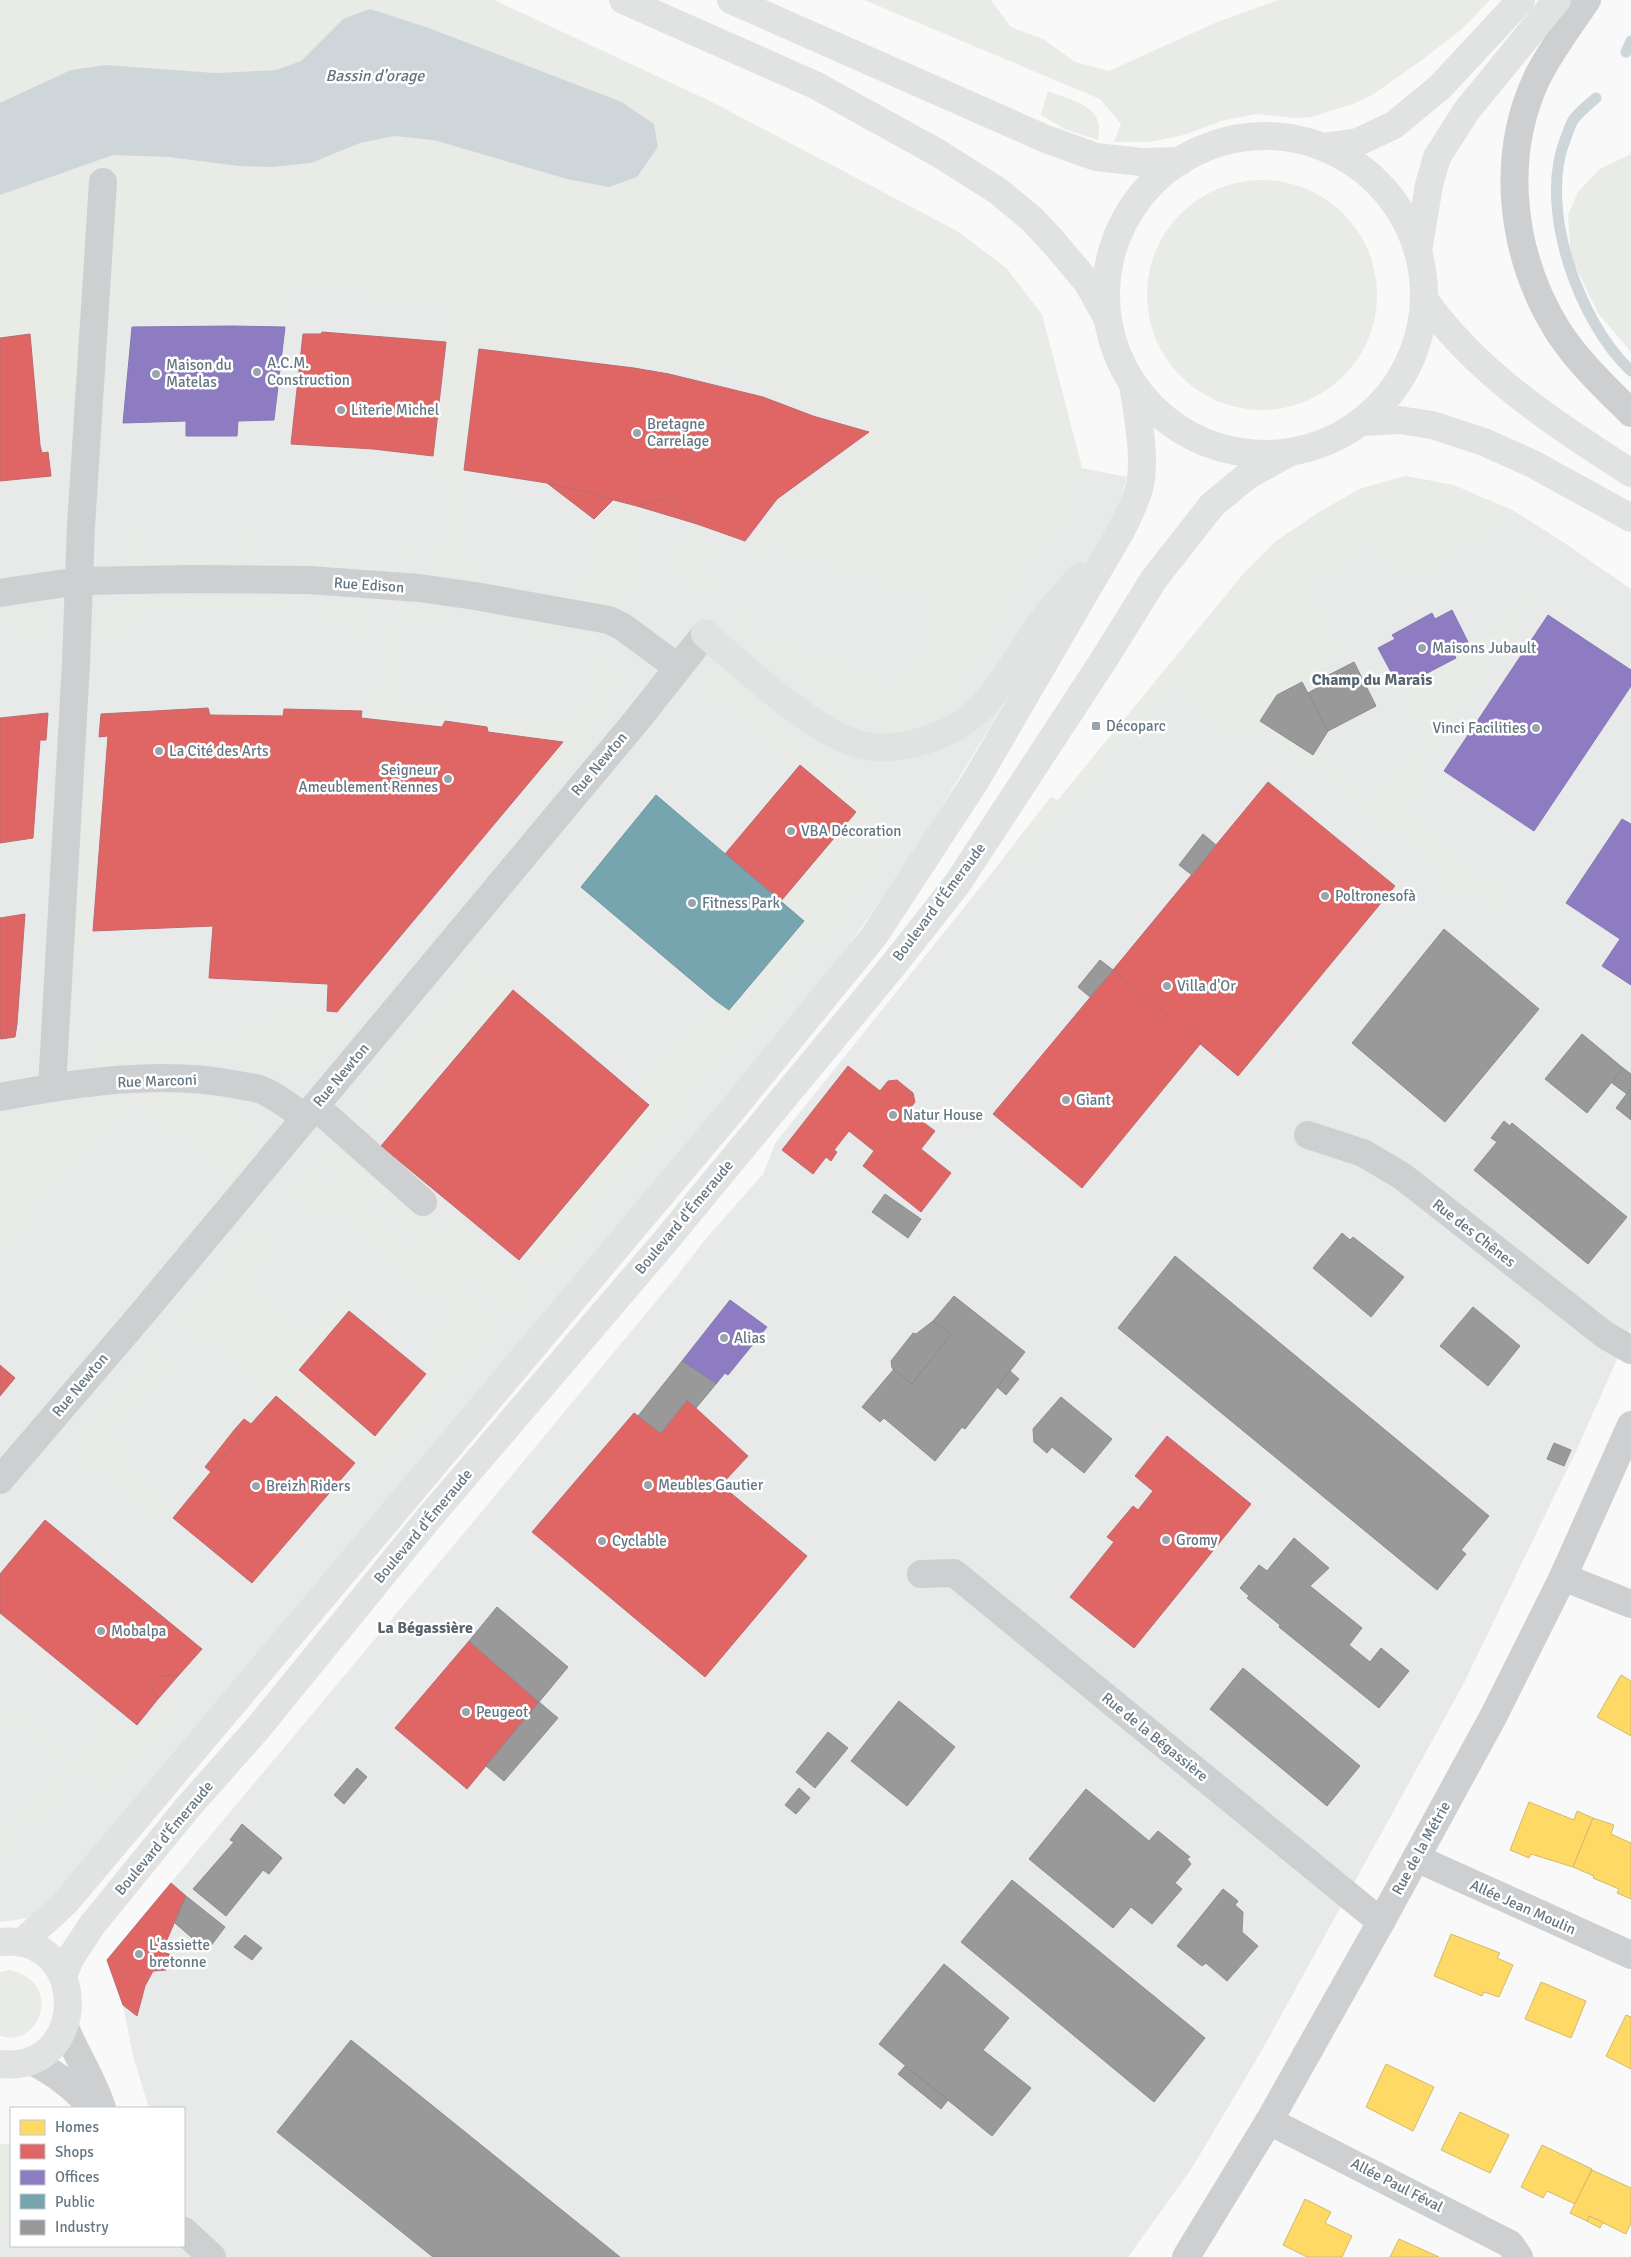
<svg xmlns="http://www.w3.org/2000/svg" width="1631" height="2257" viewBox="0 0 1631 2257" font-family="Signika,sans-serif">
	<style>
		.built { fill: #e8e9e9 }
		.green { fill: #e8ebe6 }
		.water { fill: #ced6d9 }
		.homes { fill: #ffd966; stroke: #d1bb6f }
		.shops { fill: #e06666; stroke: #bb6b6f }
		.offices { fill: #8e7cc3; stroke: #827ab0 }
		.public { fill: #76a5af; stroke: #7197a2 }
		.industry { fill: #999; stroke: #898e92 }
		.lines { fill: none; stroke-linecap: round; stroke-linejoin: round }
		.stream { stroke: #ced6d9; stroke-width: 11 }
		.minor { stroke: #cecfd0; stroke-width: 28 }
		.major { stroke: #e1e2e2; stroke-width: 28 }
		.poi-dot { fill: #99a4ac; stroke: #fff; stroke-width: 2 }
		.labels { text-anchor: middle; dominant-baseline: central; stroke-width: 5; stroke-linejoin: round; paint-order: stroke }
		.poi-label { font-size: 15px; fill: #657683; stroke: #fff; text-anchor: start }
		.street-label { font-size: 15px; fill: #657683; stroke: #fff }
		.water-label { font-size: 16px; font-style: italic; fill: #60757c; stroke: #fff }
		.neighbourhood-label { font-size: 16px; font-weight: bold; fill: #57646e; stroke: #fff }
	</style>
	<rect width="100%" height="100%" fill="#f9f9f9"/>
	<g class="built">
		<polygon points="0,44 957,231 1007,269 1042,315 1082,468 1127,477 1117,512 996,717 906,865 834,965 699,1132 67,1887 29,1918 0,1922"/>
		<polygon points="1405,476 1453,485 1514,511 1563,542 1631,589 1631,1328 1577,1449 1464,1683 1262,2050 1192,2168 1128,2257 0,2257 0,2144 11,2144 11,2246 184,2246 184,2108 149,2108 133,2056 123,2005 106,1960 479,1515 677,1276 704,1241 763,1174 776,1142 998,865 1051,797 1058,800 1245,572 1275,542 1321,511 1360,489"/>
	</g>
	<g class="green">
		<polygon points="0,0 494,0 710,101 957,231 1007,269 1042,315 1082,468 1074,506 1024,576 954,699 953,708 914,728 887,730 843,719 728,627 740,609 748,604 757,605 748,629 899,686 910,662 934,652 922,628 930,601 766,542 757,565 744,561 749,543 780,512 877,431 718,371 714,377 578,351 477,340 464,469 470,471 463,562 482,567 481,581 438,575 448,476 433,474 454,310 367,302 368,283 293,278 290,313 125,312 123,326 104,324 115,171 94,172 79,396 71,404 36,408 30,335 0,338 0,195 113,155 169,157 239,166 273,167 311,163 360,143 394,136 434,140 567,179 609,187 637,177 658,147 654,124 622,102 429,28 343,19 301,61 276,70 215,73 71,70 0,103"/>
		<polygon points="864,0 991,0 1011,27 1043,39 1075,62 1109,71 1215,23 1278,0 1490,0 1462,29 1422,60 1372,95 1353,104 1311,117 1295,118 1256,114 1221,121 1184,135 1149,142 1114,142 1121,124 1100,99"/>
		<path d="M1048 91C1074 102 1106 105 1098 140L1067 130 1041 115Z"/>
		<polygon points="1631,154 1631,352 1598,313 1571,257 1568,215 1578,192 1600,169"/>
		<circle cx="1262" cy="295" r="115"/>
		<path d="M1405 476 1453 485 1514 511 1421 577C1396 583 1385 556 1372 539L1305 592 1340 640 1335 647V662L1277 695 1260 721 1313 755 1314 753 1373 799 1424 737 1397 683 1413 674 1416 679 1456 658 1452 650C1467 642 1483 640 1497 629 1509 621 1517 603 1526 592L1533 596 1534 605 1415 770V779L1419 788 1402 810 1507 898 1498 910 1469 884 1452 891 1441 882 1430 862 1366 808 1279 741 1260 738 1245 744 1169 685 1021 869 1004 857 1051 797 1058 800 1245 572 1275 542 1321 511 1360 489Z"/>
		<polygon points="613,500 648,509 643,525 648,529 631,594 617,608 579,600 599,527 594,519"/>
		<polygon points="240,527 249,527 249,558 238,564 137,565 132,563 130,559 128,529 136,528 139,557 239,556"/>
		<polygon points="690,531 717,554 705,566 726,587 702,603 668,554"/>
		<polygon points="405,539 414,540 411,568 407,572 295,566 295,558 402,564"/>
		<path d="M299 597V611L128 615 129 642C123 642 114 644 109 642 82 631 109 603 125 598Z"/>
		<path d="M322 599 371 601C371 619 374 644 348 643L349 617 321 615Z"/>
		<path d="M397 605C409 606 454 607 457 620 459 627 455 639 454 647H448L451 622 404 616 391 704 454 712 452 722 445 721 442 727 372 718 375 684 382 683Z"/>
		<path d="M12 609C29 609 42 611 52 625L48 641 35 649H24L21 625 0 628V611Z"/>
		<polygon points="489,616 598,635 596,653 624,677 609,696 617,705 557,778 543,766 562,742 488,732 487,727 471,724 471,714 578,728 583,702 590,702 595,670 590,668 594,641 492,626 487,653 480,652"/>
		<polygon points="719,671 872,800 881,815 888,846 831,933 817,949 795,931 804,920 781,901 855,812 800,765 703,689"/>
		<polygon points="105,772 93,931 94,945 77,945 74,940 87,777 93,773"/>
		<polygon points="788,940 811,958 543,1270 524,1254 655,1098 640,1085 697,1018 715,1000 729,1010"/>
		<polygon points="477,961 513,990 396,1128 362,1100"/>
		<path d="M281 1015 338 1017 360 1024C344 1043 335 1058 309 1064L210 1062 100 1068C94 1059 96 1053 99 1044L118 1035 217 1043Z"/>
		<path d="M173 1093C191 1094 215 1093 231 1101 245 1109 258 1142 251 1157 247 1165 236 1173 230 1180L135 1101 104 1139 98 1136 0 1252V1117L135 1095Z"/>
		<polygon points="328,1141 438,1232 453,1217 533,1287 509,1316 317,1155"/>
		<polygon points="309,1163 439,1269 501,1325 379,1469 363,1454 355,1463 276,1396 176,1320 257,1227 274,1239 274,1244 245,1277 307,1331 332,1302 342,1299 352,1307 299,1370 375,1436 435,1361 428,1323 454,1318 450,1302 436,1303 435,1290 421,1291 420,1277 406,1278 406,1265 391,1267 391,1253 377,1254 377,1242 363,1243 362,1230 348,1230 347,1217 306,1216 283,1194"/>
		<polygon points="155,1346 164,1355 168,1373 113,1436 135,1454 129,1464 173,1501 158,1520 69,1449"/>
		<polygon points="167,1697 180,1706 105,1792 79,1767 63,1777 65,1791 33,1827 21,1816 62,1764 0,1713 0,1700 70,1759 107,1714 133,1736"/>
		<polygon points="12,1826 25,1837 0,1867 0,1840"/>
		<path d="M9 1970C65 1982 40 2049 0 2036V1972Z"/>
		<polygon points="0,2144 11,2144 11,2222 5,2231 0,2228"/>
	</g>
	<polygon class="water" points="370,9 429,28 622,102 654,124 658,147 637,177 609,187 567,179 434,140 394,136 360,143 311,163 273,167 239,166 169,157 113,155 0,195 0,103 71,70 106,65 215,73 276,70 301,61 343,19"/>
	<g class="homes">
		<polygon points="1621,1675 1631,1681 1631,1736 1597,1717"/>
		<polygon points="1529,1802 1574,1820 1577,1811 1593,1818 1573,1867 1531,1854 1529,1858 1510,1850"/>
		<polygon points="1593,1818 1614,1825 1611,1834 1631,1843 1631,1899 1617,1893 1619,1889 1593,1878 1594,1876 1573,1867"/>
		<polygon points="1451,1934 1500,1953 1497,1958 1513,1965 1499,1997 1484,1992 1482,1996 1434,1976"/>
		<polygon points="1541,1982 1586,2001 1571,2038 1525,2019"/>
		<polygon points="1626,2015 1631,2017 1631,2069 1606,2056"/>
		<polygon points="1386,2064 1434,2087 1413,2131 1366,2107"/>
		<polygon points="1460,2112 1509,2135 1490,2173 1441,2150"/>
		<polygon points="1542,2145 1592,2169 1575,2204 1547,2191 1543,2198 1521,2187"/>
		<polygon points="1592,2170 1631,2188 1631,2223 1626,2234 1589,2216 1587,2221 1570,2213"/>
		<polygon points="1305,2199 1331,2212 1325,2223 1352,2236 1342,2257 1307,2257 1283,2245"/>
		<polygon points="1589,2216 1603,2222 1600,2228 1587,2221"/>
		<polygon points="1399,2239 1439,2257 1390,2257"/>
	</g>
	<g class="shops">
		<polygon points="322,332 446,342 433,456 373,449 291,444 303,334 321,334"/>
		<polygon points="30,334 40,445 42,453 48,452 51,476 0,481 0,338"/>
		<polygon points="479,349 634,368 669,374 763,397 813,416 869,432 777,499 745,541 697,524 667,498 637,506 547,483 464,470"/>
		<polygon points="547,483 598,495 613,500 594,519"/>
		<polygon points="667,498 697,524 637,506"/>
		<polygon points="208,708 210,715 283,716 284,709 362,711 361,718 442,727 445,721 487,727 488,732 563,742 337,1012 327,1011 328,984 209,978 213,926 93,931 108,736 99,737 101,714"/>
		<polygon points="48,713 46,740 40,740 33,838 0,843 0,718"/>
		<polygon points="800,765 856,812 781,901 725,854"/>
		<polygon points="1268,782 1395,886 1238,1076 1113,970"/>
		<polygon points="25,914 17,1024 0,1039 0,918"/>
		<polygon points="1113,970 1201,1043 1082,1188 993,1114"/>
		<polygon points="513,990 649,1105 519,1260 381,1146"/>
		<polygon points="17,1024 15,1037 1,1039"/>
		<polygon points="848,1066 880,1091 888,1081 897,1080 913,1093 915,1102 908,1111 935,1131 921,1149 951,1173 921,1212 863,1166 874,1151 849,1131 834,1150 837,1152 831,1161 826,1157 813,1174 782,1150"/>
		<polygon points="349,1311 426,1374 375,1436 299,1370"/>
		<polygon points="0,1365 15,1378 0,1396"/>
		<polygon points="276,1396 355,1463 252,1583 173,1518 241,1435 235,1429 244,1419 251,1424"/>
		<polygon points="687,1400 748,1456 721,1485 807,1556 705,1677 532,1532 634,1413 661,1433"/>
		<polygon points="235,1429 241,1435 211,1472 205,1467"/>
		<polygon points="1167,1436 1251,1504 1134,1648 1070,1597 1114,1542 1107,1537 1133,1506 1138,1510 1153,1491 1135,1476"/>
		<polygon points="45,1520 202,1649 178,1676 159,1676 151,1686 158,1699 137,1725 0,1613 0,1574"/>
		<polygon points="469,1641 539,1702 467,1789 395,1728"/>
		<polygon points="159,1676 178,1676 158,1699 151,1686"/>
		<polygon points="171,1883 186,1896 162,1951 173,1956 166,1970 153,1971 145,1986 137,2016 123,2005 107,1960"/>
	</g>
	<g class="offices">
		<polygon points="232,326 285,327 274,420 238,421 237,436 186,436 186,421 123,423 132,327"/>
		<polygon points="1452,610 1468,642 1452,650 1456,658 1416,679 1413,674 1397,683 1378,648 1395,639 1392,635 1432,613 1435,619"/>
		<polygon points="1548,615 1631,670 1631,686 1534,831 1444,771"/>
		<polygon points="1622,819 1631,824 1631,985 1602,966 1620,939 1566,903"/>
		<polygon points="730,1300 767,1327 728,1375 725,1373 716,1384 682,1361"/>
	</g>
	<polygon class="public" points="656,795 804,921 729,1010 715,1000 581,887"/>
	<g class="industry">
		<polygon points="1354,662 1376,706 1328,731 1308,693 1326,683 1323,678"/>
		<polygon points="1302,682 1328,731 1313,755 1260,721 1277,695"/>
		<polygon points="1203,834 1216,845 1192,875 1179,865"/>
		<polygon points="1444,929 1539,1009 1445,1122 1352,1043"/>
		<polygon points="1100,960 1113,970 1090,997 1078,987"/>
		<polygon points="1582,1034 1623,1068 1587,1113 1545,1079"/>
		<polygon points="1623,1068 1631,1074 1631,1088 1627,1094 1612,1083"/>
		<polygon points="1631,1088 1631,1120 1616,1108"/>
		<polygon points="1504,1121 1510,1126 1512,1123 1627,1217 1588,1264 1474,1170 1497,1142 1491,1138"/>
		<polygon points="885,1194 921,1219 908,1238 872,1212"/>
		<polygon points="1342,1233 1350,1240 1353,1237 1404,1277 1371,1317 1313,1268"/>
		<polygon points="1175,1256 1489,1516 1461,1550 1466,1554 1437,1590 1118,1328"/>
		<polygon points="954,1296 1025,1352 965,1429 962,1427 935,1461 884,1418 880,1422 862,1407 894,1369 912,1384 951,1334 933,1321"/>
		<polygon points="1473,1307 1520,1346 1488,1386 1440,1346"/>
		<polygon points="933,1321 951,1334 912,1384 892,1368 891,1361 913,1333 916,1334"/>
		<polygon points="682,1361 716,1384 696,1408 687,1400 661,1433 638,1416"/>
		<polygon points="1010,1371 1019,1379 1006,1395 997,1387"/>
		<polygon points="1061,1397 1112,1439 1084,1473 1052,1447 1047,1453 1034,1442 1033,1429"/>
		<polygon points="1554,1443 1571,1450 1564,1466 1547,1459"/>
		<polygon points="1294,1538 1329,1568 1310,1586 1362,1628 1349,1645 1370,1662 1381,1648 1409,1671 1379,1708 1279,1627 1280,1625 1247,1598 1249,1596 1240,1588 1259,1565 1267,1571"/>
		<polygon points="497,1607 568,1667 539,1702 469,1641"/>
		<polygon points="1243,1668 1360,1766 1327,1806 1210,1709"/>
		<polygon points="899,1701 955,1747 907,1806 851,1761"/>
		<polygon points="539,1702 558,1718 504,1781 486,1766"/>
		<polygon points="828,1732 848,1748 815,1788 796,1772"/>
		<polygon points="357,1768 367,1777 344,1804 334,1795"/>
		<polygon points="799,1788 810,1798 796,1814 785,1805"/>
		<polygon points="1086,1789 1149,1841 1158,1831 1190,1857 1187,1859 1191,1864 1175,1883 1182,1889 1152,1924 1131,1907 1113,1928 1029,1859"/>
		<polygon points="242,1824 282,1858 269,1874 263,1870 226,1916 193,1889 234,1842 230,1840"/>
		<polygon points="1012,1880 1205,2038 1154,2102 961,1942"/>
		<polygon points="1223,1889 1238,1901 1235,1905 1243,1912 1242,1932 1258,1946 1227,1981 1206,1963 1202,1966 1177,1946"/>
		<polygon points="186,1896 225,1927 207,1951 175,1923"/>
		<polygon points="245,1935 262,1948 252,1960 234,1947"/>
		<polygon points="944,1964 1009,2018 983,2050 1031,2088 992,2136 879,2044"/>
		<polygon points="351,2040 620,2257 433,2257 277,2132"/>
		<polygon points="905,2066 948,2100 941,2109 898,2074"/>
	</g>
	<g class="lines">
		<g class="stream">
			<polyline points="1626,52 1631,41"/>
			<path d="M1596 98C1589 104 1580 111 1574 119 1570 124 1568 133 1565 140 1538 209 1579 322 1631 371"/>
		</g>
		<g class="minor">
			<path d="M1587 0C1571 23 1547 56 1536 80 1499 161 1512 257 1558 331 1578 362 1605 387 1631 413"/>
			<polyline points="0,593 79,581 192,579 309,580 419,588 475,596 609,620 623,627 677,667"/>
			<polyline points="52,1088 76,663 81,526 103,182"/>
			<path d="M0 1097C75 1083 162 1069 238 1085 246 1087 256 1087 264 1091 279 1098 292 1108 305 1118"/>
			<polyline points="315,1106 423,1202"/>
			<polyline points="1308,1135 1363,1153 1402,1176 1605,1335 1631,1350"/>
			<polyline points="0,1480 141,1315 637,720 705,634"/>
			<polyline points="921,1574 954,1573 1381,1922"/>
			<polyline points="1563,1577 1631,1604"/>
			<polyline points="1416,1858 1631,1955"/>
			<path d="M65 2027C76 2055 93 2079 102 2108"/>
			<path d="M31 2061C56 2073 74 2087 92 2108"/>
			<polyline points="1269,2121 1510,2244 1519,2257"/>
			<polyline points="184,2231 212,2257"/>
			<polyline points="1186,2257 1269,2121 1381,1922 1493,1717 1563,1577 1631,1425"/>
		</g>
		<g class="major">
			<polyline points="623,0 815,85 938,153 998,191 1033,220 1055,244 1087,282 1105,314"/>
			<polyline points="731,0 1046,139 1096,157 1141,162 1181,161"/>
			<circle cx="1265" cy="295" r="159"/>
			<polyline points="1323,147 1358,142 1394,125 1440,87 1521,0"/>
			<polyline points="1418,251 1429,185 1437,157 1467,110 1557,0"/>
			<path d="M1424 299C1478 375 1554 423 1631 473"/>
			<polyline points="1362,422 1399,420 1432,425 1484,442 1533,464 1631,518"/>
			<path d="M705 634C745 668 807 727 855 743 878 751 904 747 926 740 951 732 975 717 991 696 1012 671 1027 641 1047 615 1057 602 1069 590 1080 577"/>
			<path d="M0 1942C90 1932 91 2074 0 2064"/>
			<path d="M21 1943 65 1903 733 1109 874 936 976 780 1122 529C1128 516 1135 503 1139 489 1147 462 1137 412 1133 384"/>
			<polyline points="63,1976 71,1957 92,1925 188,1807 258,1728 428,1519 662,1245 891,968 957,884 1103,661 1154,579 1212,505 1247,476 1290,452"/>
		</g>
	</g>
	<g class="poi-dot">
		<circle cx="257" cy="372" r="5"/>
		<circle cx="156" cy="374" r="5"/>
		<circle cx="341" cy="410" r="5"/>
		<circle cx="637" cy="433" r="5"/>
		<circle cx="1422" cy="648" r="5"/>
		<rect x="1091" y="721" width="10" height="10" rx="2.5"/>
		<circle cx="1536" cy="728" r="5"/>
		<circle cx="159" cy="751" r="5"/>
		<circle cx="448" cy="779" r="5"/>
		<circle cx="791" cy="831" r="5"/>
		<circle cx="1325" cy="896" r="5"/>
		<circle cx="692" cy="903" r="5"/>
		<circle cx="1167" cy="986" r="5"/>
		<circle cx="1066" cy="1100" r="5"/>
		<circle cx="893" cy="1115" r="5"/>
		<circle cx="724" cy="1338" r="5"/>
		<circle cx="648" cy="1485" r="5"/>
		<circle cx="256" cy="1486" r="5"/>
		<circle cx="1166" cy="1540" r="5"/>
		<circle cx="602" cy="1541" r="5"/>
		<circle cx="101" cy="1631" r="5"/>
		<circle cx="466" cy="1712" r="5"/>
		<circle cx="139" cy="1954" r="5"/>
	</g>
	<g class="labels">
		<g class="poi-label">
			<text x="267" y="363">A.C.M.<tspan x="267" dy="17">Construction</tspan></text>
			<text x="166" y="365">Maison du<tspan x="166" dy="17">Matelas</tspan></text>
			<text x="351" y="410">Literie Michel</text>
			<text x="647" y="424">Bretagne<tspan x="647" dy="17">Carrelage</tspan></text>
			<text x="1432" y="648">Maisons Jubault</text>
			<text x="1106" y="726">Décoparc</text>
			<text x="1526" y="728" text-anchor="end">Vinci Facilities</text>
			<text x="169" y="751">La Cité des Arts</text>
			<text x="438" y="770" text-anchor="end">Seigneur<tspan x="438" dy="17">Ameublement Rennes</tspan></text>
			<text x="801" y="831">VBA Décoration</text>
			<text x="1335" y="896">Poltronesofà</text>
			<text x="702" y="903">Fitness Park</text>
			<text x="1177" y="986">Villa d'Or</text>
			<text x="1076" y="1100">Giant</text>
			<text x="903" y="1115">Natur House</text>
			<text x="734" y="1338">Alias</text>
			<text x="658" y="1485">Meubles Gautier</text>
			<text x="266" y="1486">Breizh Riders</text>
			<text x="1176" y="1540">Gromy</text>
			<text x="612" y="1541">Cyclable</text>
			<text x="111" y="1631">Mobalpa</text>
			<text x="476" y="1712">Peugeot</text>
			<text x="149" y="1945">L'assiette<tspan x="149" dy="17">bretonne</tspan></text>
		</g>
		<g class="street-label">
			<text transform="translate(369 585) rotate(4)">Rue Edison</text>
			<text transform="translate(599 764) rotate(-50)">Rue Newton</text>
			<text transform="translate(939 902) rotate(-53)">Boulevard d'Émeraude</text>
			<text transform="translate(341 1075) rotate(-50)">Rue Newton</text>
			<text transform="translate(157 1081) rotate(-2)">Rue Marconi</text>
			<text transform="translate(684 1217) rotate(-50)">Boulevard d'Émeraude</text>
			<text transform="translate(1474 1233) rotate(38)">Rue des Chênes</text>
			<text transform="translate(80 1385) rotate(-50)">Rue Newton</text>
			<text transform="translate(423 1526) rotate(-50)">Boulevard d'Émeraude</text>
			<text transform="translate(1155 1737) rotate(39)">Rue de la Bégassière</text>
			<text transform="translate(164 1838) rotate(-50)">Boulevard d'Émeraude</text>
			<text transform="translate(1421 1848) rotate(-61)">Rue de la Métrie</text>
			<text transform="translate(1523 1907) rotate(24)">Allée Jean Moulin</text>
			<text transform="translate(1397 2185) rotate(27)">Allée Paul Féval</text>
		</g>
		<g class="water-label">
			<text x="375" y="76">Bassin d'orage</text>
		</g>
		<g class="neighbourhood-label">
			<text x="1372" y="680">Champ du Marais</text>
			<text x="425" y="1628">La Bégassière</text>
		</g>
	</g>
	<rect x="10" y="2107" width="175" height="140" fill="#ffffff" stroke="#c1c8cd"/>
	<rect x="20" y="2120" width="25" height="15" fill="#ffd966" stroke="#c1c8cd"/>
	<text x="55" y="2132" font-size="15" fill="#657683">Homes</text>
	<rect x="20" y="2144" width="25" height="15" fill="#e06666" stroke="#c1c8cd"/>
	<text x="55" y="2157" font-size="15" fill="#657683">Shops</text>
	<rect x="20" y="2170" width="25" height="15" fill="#8e7cc3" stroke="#c1c8cd"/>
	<text x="55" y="2182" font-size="15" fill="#657683">Offices</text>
	<rect x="20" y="2194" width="25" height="15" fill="#76a5af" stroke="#c1c8cd"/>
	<text x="55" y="2207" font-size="15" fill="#657683">Public</text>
	<rect x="20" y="2220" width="25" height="15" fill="#999999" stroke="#c1c8cd"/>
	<text x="55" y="2232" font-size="15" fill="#657683">Industry</text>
</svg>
